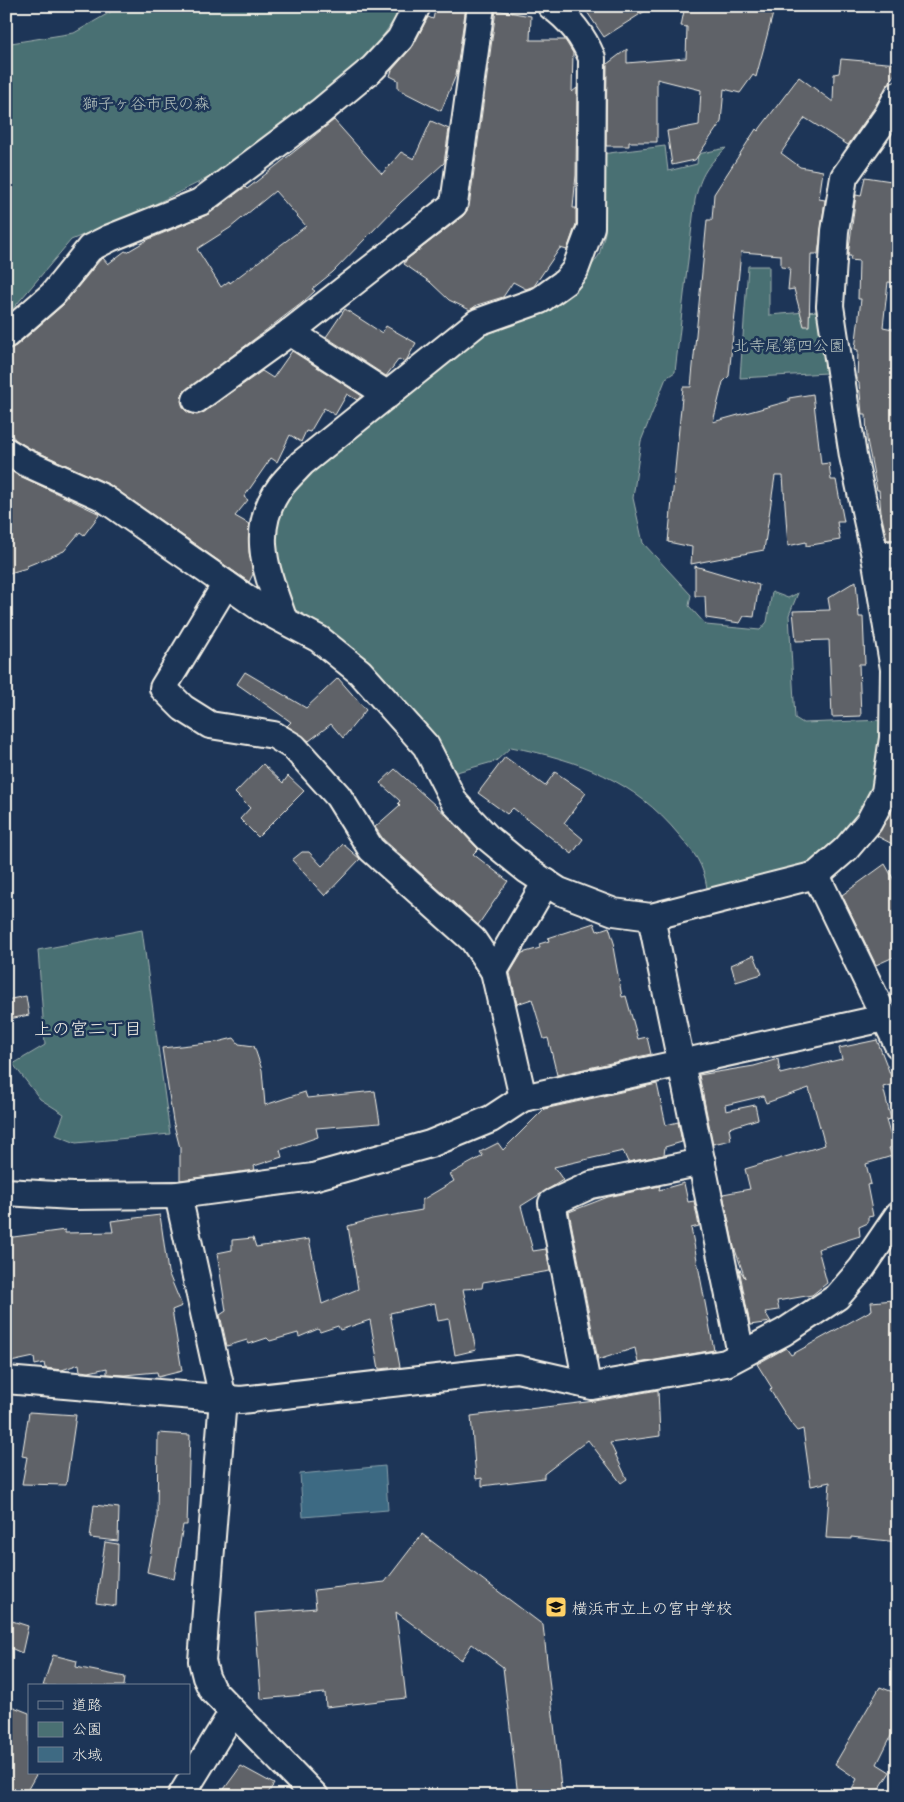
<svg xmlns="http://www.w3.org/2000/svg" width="904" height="1802" viewBox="0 0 904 1802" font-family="Mali,'Klee One',sans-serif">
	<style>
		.green { fill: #4a7073; stroke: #9fb0ae }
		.water { fill: #3e6a83; stroke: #87a0ab }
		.building { fill: #5e6268; stroke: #f4f1e8; fill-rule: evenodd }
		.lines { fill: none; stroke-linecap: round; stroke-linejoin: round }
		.minor-casing { stroke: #f4f1e8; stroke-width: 30 }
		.minor { stroke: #1d3557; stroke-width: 26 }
		.labels { text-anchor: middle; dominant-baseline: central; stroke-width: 5; stroke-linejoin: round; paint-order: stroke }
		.park-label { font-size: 16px; fill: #b8c4bf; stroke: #1d3557 }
		.poi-label { font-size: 16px; fill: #f4f1e8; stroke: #1d3557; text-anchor: start }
		.neighbourhood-label { font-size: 18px; fill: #f4f1e8; stroke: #1d3557 }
	</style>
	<rect width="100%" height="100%" fill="#1d3557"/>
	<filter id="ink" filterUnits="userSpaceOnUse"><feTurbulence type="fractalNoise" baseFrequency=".02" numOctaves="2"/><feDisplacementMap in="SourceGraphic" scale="10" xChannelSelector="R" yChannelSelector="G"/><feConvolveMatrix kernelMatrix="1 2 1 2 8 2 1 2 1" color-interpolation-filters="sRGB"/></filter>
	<g filter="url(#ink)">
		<g class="green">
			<polygon points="121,6 403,6 377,45 341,84 230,167 141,211 71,240 6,317 6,41 11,43 74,33"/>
			<path d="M665 146 668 171 697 164 698 154 726 148C707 166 701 174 695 200L675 372 666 378 641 441 633 498 643 543 691 595 689 606 706 625 760 630 767 622 772 592 788 598 798 593 789 615 795 718 803 723 884 720 876 781 863 811 840 835 810 862 793 872 707 888C703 863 695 854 679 835 634 780 579 760 511 747L496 761 446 775 295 616 273 551 277 505 289 490 484 332 588 271 599 255 605 233 601 154Z"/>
			<polygon points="748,266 769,266 769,315 818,311 827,373 740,378"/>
			<polygon points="142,930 170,1134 76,1143 56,1135 64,1114 40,1099 13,1064 45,1045 38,950"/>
		</g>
		<polygon class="water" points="385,1466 388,1510 303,1517 300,1474"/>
		<g class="building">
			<polygon points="436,6 466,6 456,75 441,111 398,89 398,80 390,76 392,70 413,46 428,17 433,19"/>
			<polygon points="583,6 653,6 604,37"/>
			<polygon points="685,6 775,6 756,77 753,75 740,93 724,89 721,122 695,160 672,165 667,131 699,125 701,90 657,79 657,142 629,142 629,146 606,146 607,64 627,49 627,63 686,58 687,27 681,26"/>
			<polygon points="496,10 531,16 530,40 565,40 573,53 572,92 577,88 576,175 573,208 576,208 576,224 567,250 560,248 534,286 526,289 513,282 503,297 477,305 470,310 449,300 430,282 404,264 406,260 463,216 469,207"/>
			<polygon points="841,59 898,64 898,68 874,108 848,145 805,118 781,153 800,167 823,171 819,199 825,200 818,254 811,254 809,326 804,326 794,289 788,290 790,268 781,267 781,255 741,252 729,376 723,382 713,422 789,401 789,398 813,394 821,464 829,463 831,480 836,480 844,522 837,522 840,540 806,546 806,542 788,546 783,476 775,476 764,550 691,564 692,547 668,542 683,387 691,387 707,220 712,220 714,194 756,129 758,131 799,77 833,102 834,74 839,73"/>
			<path d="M334 120 382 174 401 152 414 159 431 121 449 129 444 163 401 202 333 272 312 289 315 291 302 303 183 393 181 401 184 409 189 413 197 415 204 412 262 371 273 378 292 351 362 396 357 400 347 394 335 415 324 408 310 432 306 431 301 442 290 435 277 462 271 458 244 497 248 500 235 516 249 524V552L253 574 249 582 110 485 31 449 16 440 6 429V350L16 346 63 305 100 260 103 258 108 264 125 251 127 252 149 239 209 214 245 187 247 189ZM275 191 306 226 230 283 229 281 221 287 197 249 230 228Z"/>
			<polygon points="865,177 898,182 898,283 888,282 883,327 898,330 898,539 887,540 881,513 879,490 877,490 867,440 866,414 862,414 859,383 857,381 858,350 855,349 861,299 858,299 859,261 850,260 851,256 848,256 856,195 861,196"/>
			<polygon points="345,309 382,333 386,326 416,343 406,361 404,362 399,359 386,376 326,337"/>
			<polygon points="6,469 100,514 84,535 80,532 64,551 27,566 27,568 6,574"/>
			<polygon points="695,566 759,585 754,617 744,616 740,623 706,618 705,596 695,596"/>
			<polygon points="856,581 859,617 863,617 865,664 859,664 861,716 832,717 829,640 796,641 793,611 830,610 828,598"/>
			<polygon points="245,672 306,708 338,678 366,710 343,738 331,724 309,741 287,726 291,722 237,684"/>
			<polygon points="505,757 545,786 555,772 586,793 564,823 583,839 572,854 513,808 507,814 478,793"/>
			<polygon points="263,764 283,783 288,776 304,791 258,837 240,819 250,808 235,793"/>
			<polygon points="395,769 446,815 478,849 473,854 508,881 478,925 383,839 375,827 400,805 398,803 400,801 380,783"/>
			<polygon points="898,800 898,847 877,836"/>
			<polygon points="343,844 360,859 325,896 292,860 302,852 309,852 322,866"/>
			<polygon points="885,864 898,887 898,955 876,965 842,895"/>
			<polygon points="594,923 597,931 609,927 615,946 613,947 622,997 626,996 638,1039 647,1037 651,1054 557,1075 548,1038 544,1039 532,999 517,1004 510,973 522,953 540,948 539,944 549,941 548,938"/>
			<polygon points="754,955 762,974 736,982 731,965"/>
			<polygon points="26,996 29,1015 9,1019 6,1000"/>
			<polygon points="234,1038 239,1044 254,1046 262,1070 265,1105 305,1092 307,1098 375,1091 380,1123 316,1128 318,1137 280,1150 282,1157 254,1166 255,1170 180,1180 180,1148 173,1121 162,1048 217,1042"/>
			<polygon points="877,1040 894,1084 883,1087 891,1119 886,1120 894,1147 889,1148 892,1156 866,1164 871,1184 867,1185 873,1216 868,1217 868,1223 859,1227 860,1236 818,1249 827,1283 812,1295 777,1301 779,1310 765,1312 771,1322 750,1325 739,1268 745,1278 734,1247 723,1194 750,1189 745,1169 825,1145 809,1088 766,1103 763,1096 725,1105 726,1111 755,1105 758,1119 729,1128 731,1140 713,1144 699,1075 754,1066 778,1059 780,1074 842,1059 839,1048"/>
			<polygon points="657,1084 666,1125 678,1122 682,1142 665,1147 664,1155 628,1162 623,1151 554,1167 563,1180 521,1206 533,1251 546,1249 550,1271 483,1282 482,1288 463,1289 476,1350 455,1355 449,1319 438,1321 435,1303 390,1313 400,1367 379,1369 370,1320 340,1330 338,1326 320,1332 318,1329 299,1337 298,1333 270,1341 267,1338 249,1344 247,1340 227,1346 220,1315 226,1311 217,1253 232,1250 232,1240 253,1238 256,1247 309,1239 322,1304 358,1289 348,1226 372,1219 422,1210 422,1200 454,1181 450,1174 483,1156 480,1152 498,1143 503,1150 544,1109"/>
			<polygon points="684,1183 688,1202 694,1201 699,1226 691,1228 714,1350 638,1363 635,1348 598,1360 569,1212 608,1197 660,1186 659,1190"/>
			<polygon points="160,1215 168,1272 182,1306 172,1310 182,1371 158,1377 157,1372 124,1375 107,1374 107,1368 89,1372 80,1371 79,1364 62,1370 45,1368 44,1363 35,1365 34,1357 6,1363 6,1290 12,1290 6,1267 6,1238 65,1230 65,1233 113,1232 111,1221"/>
			<polygon points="894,1300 898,1341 898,1542 851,1537 851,1539 826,1538 830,1482 811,1486 803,1429 797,1431 792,1425 770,1390 772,1388 757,1364 786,1348 791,1355 872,1310 871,1302"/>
			<polygon points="658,1390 660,1436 610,1443 627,1479 621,1483 588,1440 544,1474 544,1478 482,1486 482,1478 476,1479 471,1416 595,1401"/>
			<polygon points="29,1412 76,1415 66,1485 22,1484 27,1457 22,1456"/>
			<polygon points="158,1433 190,1435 187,1525 183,1525 174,1579 147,1572 157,1520"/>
			<polygon points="94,1505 119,1508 118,1541 90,1538"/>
			<polygon points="422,1534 543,1625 562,1796 518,1796 503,1667 472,1644 461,1660 396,1612 406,1698 326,1707 325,1693 261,1699 255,1613 316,1608 314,1590 385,1582"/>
			<polygon points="105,1542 118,1544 116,1606 96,1603"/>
			<polygon points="6,1619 28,1626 22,1653 6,1646"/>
			<polygon points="53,1655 77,1661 76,1667 125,1677 124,1686 43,1686"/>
			<polygon points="880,1687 898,1694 898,1722 877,1764 890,1772 875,1796 848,1796 857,1779 835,1764"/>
			<polygon points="6,1704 29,1713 29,1773 37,1773 24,1796 15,1796 6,1790"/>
			<polygon points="241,1766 274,1784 266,1796 219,1796"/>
		</g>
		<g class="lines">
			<g class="minor-casing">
				<g id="minor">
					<polyline points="290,332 388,395"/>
					<polyline points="6,335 53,294 90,248 110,238 200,202 320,112 373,68 400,39 417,6"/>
					<polyline points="196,400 290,332 454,204 481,6"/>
					<polyline points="6,451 24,462 102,497 262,609 319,639 360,672 426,746 455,803 488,838 527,870 559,891 614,912 651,917 816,875 846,849 869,822 885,792 893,738 894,669 875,556 853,456 830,306 835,231 844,177 887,116 898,95"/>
					<polyline points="875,556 898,554"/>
					<polyline points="226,584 163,688 183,708 210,725 274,735 294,747 338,796 371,849 473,940 494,971"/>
					<path d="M283 618C267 572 248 530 281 486 287 478 295 471 302 463L478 322 540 300 565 282 575 270 591 227 592 58C583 36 570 19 551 6"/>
					<polyline points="816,875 898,1045"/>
					<polyline points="651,917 741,1354"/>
					<polyline points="523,1098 494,971 546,882"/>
					<polyline points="6,1192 72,1196 178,1195 313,1177 430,1144 491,1119 523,1098 884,1018"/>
					<polyline points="178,1195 223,1399 202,1661 206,1677 212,1690 315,1796"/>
					<polyline points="6,1380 241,1400 517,1369 592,1386 726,1363 784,1332 837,1297 862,1268 898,1215"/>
					<polyline points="587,1384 552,1203 591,1185 702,1162"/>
					<polyline points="181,1796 232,1713"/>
				</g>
			</g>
			<use href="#minor" class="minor"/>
		</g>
	</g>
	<defs>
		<g id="school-square" transform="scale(1.125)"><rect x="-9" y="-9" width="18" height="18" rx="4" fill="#ffd166" stroke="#1d3557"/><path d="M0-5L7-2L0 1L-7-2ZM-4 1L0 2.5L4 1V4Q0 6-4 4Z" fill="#111"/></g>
	</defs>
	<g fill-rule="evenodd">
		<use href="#school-square" x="556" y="1607"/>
	</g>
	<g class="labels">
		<g class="park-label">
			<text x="146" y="102">獅子ヶ谷市民の森</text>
			<text x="789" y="344">北寺尾第四公園</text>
		</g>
		<g class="poi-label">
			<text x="572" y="1607">横浜市立上の宮中学校</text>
		</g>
		<g class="neighbourhood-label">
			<text x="88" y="1028">上の宮二丁目</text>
		</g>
	</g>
	<rect width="904" height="1802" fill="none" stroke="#1d3557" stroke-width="25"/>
	<rect x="12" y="12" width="879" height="1777" fill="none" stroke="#f4f1e8" stroke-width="2" filter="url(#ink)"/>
	<rect x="28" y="1684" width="162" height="90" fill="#1d3557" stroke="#738091"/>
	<rect x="38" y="1701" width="25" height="8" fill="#1d3557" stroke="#738091"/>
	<text x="72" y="1710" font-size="15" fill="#f4f1e8">道路</text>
	<rect x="38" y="1722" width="25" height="15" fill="#4a7073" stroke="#738091"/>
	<text x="72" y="1734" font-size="15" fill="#f4f1e8">公園</text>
	<rect x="38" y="1747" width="25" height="15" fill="#3e6a83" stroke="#738091"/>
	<text x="72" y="1760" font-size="15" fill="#f4f1e8">水域</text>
</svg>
